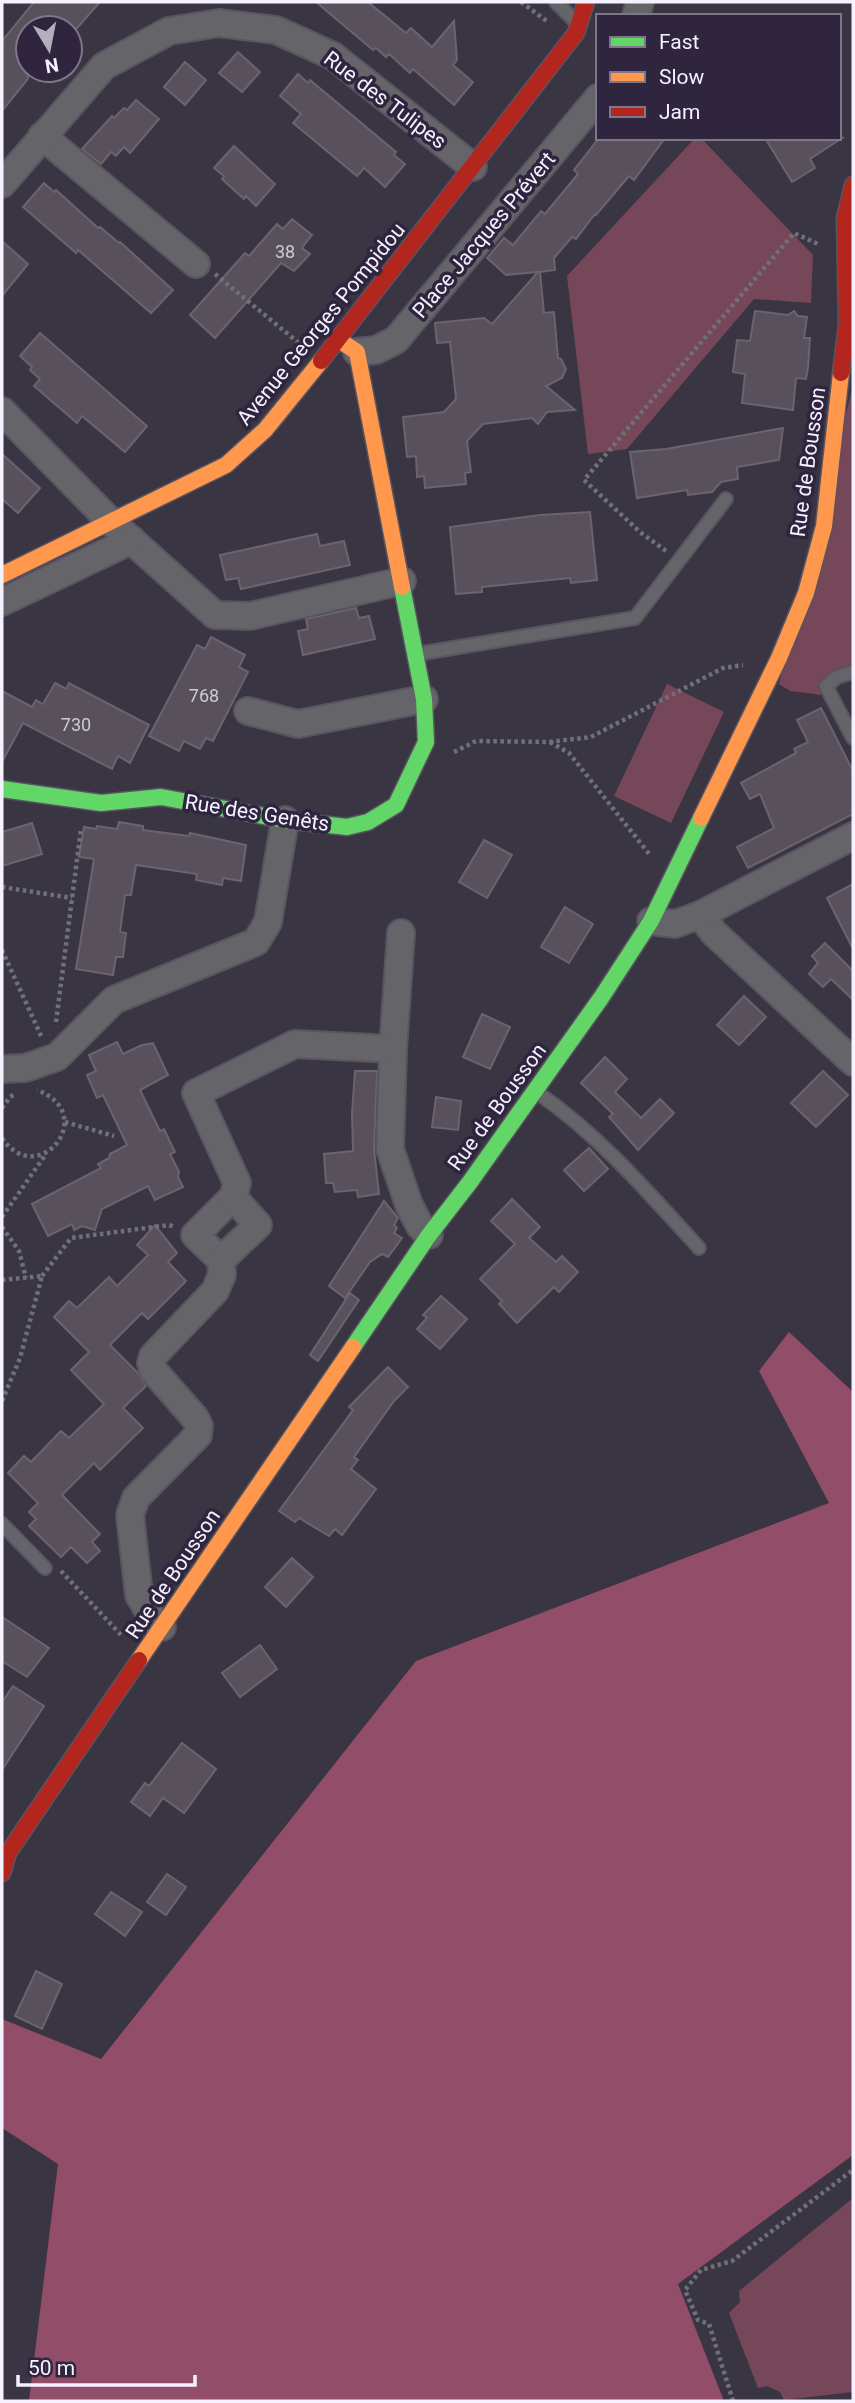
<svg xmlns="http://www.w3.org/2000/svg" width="855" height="2403" viewBox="0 0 855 2403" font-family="Roboto,sans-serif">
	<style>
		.green { fill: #754759 }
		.forest { fill: #924d68 }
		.building { fill: #58515c; stroke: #6b636e; stroke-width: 2 }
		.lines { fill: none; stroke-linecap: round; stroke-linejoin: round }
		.lane-casing { stroke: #595460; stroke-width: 16 }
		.street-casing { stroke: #595460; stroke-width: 30 }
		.fast-casing { stroke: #595460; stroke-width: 19 }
		.slow-casing { stroke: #595460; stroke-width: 19 }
		.jam-casing { stroke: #595460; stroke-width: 19 }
		.path { stroke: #717077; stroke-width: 4.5; stroke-dasharray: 3.5 3.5; stroke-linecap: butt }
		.lane { stroke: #646469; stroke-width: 12 }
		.street { stroke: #646469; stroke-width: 26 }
		.fast { stroke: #63d668; stroke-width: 16 }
		.slow { stroke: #ff974d; stroke-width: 16 }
		.jam { stroke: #b3261e; stroke-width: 16 }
		.labels { text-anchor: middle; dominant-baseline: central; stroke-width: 7; stroke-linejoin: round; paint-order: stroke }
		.number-label { font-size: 18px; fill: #cec9d6 }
		.street-label { font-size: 21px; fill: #f5f1ff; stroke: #2f253f }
	</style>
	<rect width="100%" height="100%" fill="#3a3543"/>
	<g class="green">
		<polygon points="695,138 701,138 813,255 811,303 754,299 627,449 588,454 567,276"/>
		<polygon points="853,386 853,664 824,678 818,687 822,695 790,691 779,684"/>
		<polygon points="667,684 724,712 671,823 614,796"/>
		<polygon points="853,2198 853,2392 784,2400 780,2392 767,2386 758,2388 729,2313 740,2302 739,2291"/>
	</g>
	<polygon class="forest" points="789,1332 853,1392 853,2155 678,2284 724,2401 29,2401 58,2164 2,2128 2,2019 101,2059 416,1661 829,1503 759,1371"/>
	<g class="building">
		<polygon points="34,2 100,2 70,36 70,27 28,28 28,79 2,111 2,41"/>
		<polygon points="316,2 368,2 406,33 411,28 432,47 454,21 457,60 453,65 473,82 454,105 413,69 410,73 389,54 386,57 376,48 373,50"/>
		<polygon points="238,52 260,72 242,92 219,73"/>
		<polygon points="185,62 206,80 185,105 164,87"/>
		<polygon points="298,74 308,83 310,80 396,152 394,155 405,164 385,187 364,168 357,176 293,123 301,114 280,96"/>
		<polygon points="136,100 159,119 130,153 124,147 116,156 111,152 101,164 82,149 112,116 114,118 124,108 127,110"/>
		<polygon points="599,138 665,138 634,180 629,176 596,215 595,214 576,239 572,237 554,258 555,270 540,272 544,313 554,312 558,358 561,359 566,369 562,378 546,386 575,410 547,412 538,424 532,418 483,424 467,441 471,472 465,473 466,484 425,488 424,476 417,477 416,456 407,457 403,417 444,412 456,399 450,342 437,343 435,323 484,318 492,324 538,272 506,275 487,258 504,238 513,245 541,211 545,214 578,174 574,170"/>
		<polygon points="765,138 842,138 810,159 815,168 792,182"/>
		<polygon points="234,146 275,184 256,206 246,196 244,199 234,190 222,179 224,176 214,168"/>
		<polygon points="44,183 54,192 56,190 98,228 100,227 119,243 120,242 173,290 151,313 78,250 76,253 23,207"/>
		<polygon points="292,219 312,235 302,248 310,254 294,271 281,263 215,338 190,315 245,253 249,256 277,224 283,229"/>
		<polygon points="2,241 28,264 2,296"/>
		<polygon points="755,311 788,315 794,311 798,316 807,317 804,338 810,338 808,368 806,379 796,378 793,410 742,403 745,374 733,372 737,340 750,341"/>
		<polygon points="40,333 147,426 125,452 82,416 77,423 34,386 40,379 30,370 32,367 20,356"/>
		<polygon points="783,428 779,460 737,467 738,479 721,482 712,492 688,495 687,490 637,498 630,452 666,449"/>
		<polygon points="2,454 40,488 18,513 2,499"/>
		<polygon points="590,512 597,580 571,583 570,578 482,587 482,592 456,594 450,527 540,515"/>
		<polygon points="317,534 320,546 344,541 350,565 241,589 238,578 226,580 220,555"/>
		<polygon points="356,608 359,618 369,616 375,639 303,655 298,631 308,629 306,619"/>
		<polygon points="211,637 245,655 239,667 248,672 213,741 206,738 200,749 184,741 179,751 149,736 197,645 205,649"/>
		<polygon points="55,683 66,689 69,683 149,725 130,763 118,756 112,769 23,723 2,762 2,691 32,707 36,700 43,704"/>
		<polygon points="821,708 853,771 853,814 748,868 737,847 774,828 760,794 750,799 741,783 796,753 794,749 808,742 797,720"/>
		<polygon points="119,822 143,826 143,830 189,836 190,833 246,845 241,881 223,878 222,885 196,880 197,874 136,865 131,895 125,895 120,932 126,933 123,957 116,957 113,975 76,969 94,859 79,857 84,827 96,829 97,826 117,829"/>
		<polygon points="32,823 42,854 2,866 2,832"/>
		<polygon points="484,840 512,855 487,898 459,882"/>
		<polygon points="853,884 853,949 827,898"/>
		<polygon points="565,907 593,924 569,963 541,947"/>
		<polygon points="825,943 853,971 853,1000 831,979 823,987 809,974 818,963 812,956"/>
		<polygon points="744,996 766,1017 739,1045 717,1025"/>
		<polygon points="482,1014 510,1027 490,1069 463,1057"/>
		<polygon points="117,1042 123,1054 142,1045 153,1043 168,1075 140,1090 160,1131 164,1129 175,1152 170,1154 179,1172 178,1177 183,1187 155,1200 148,1186 102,1209 95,1230 82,1226 74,1230 72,1224 48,1236 32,1204 101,1168 98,1164 109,1158 110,1154 127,1145 103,1095 97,1098 87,1075 96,1071 89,1055"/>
		<polygon points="605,1057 627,1079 615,1092 641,1118 660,1099 674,1113 638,1150 609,1117 613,1114 581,1083"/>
		<polygon points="355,1071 377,1071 374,1149 379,1194 358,1197 357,1190 335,1192 333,1183 326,1183 324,1154 353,1151 352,1113"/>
		<polygon points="823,1071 848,1095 816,1127 791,1103"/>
		<polygon points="436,1097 461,1101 458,1130 432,1127"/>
		<polygon points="589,1148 608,1169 584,1191 564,1170"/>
		<polygon points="512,1199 540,1227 529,1238 556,1262 562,1256 578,1272 559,1292 554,1287 517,1323 499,1304 502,1301 480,1279 515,1244 491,1221"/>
		<polygon points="384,1201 398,1218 394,1225 397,1228 394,1233 402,1238 388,1257 382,1254 370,1262 345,1298 329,1286"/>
		<polygon points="155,1225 177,1253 168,1262 186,1281 148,1319 142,1313 110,1345 138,1373 146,1386 123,1408 143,1428 100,1470 94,1463 62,1495 100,1534 92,1542 100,1551 87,1563 71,1547 61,1557 29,1526 36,1519 29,1512 38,1503 8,1473 24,1456 31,1462 61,1431 69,1438 104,1404 71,1370 89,1352 54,1317 69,1301 77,1308 109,1277 117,1286 148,1255 137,1245"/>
		<polygon points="350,1293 359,1300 318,1361 310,1355"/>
		<polygon points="441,1296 467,1319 440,1349 417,1329 427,1318 423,1315"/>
		<polygon points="388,1367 408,1387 394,1401 354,1457 358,1460 351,1469 376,1489 342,1535 335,1529 329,1536 299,1518 295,1522 279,1511 353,1410 349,1407"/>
		<polygon points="292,1558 313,1577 286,1607 265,1587"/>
		<polygon points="2,1617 49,1648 27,1677 2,1661"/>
		<polygon points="260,1645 277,1669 240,1697 222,1673"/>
		<polygon points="13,1686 44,1706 2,1770 2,1702"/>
		<polygon points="182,1743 216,1769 184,1813 163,1798 150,1816 131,1802 145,1783 149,1786"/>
		<polygon points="167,1874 186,1887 166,1915 147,1902"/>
		<polygon points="111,1892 142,1912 125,1936 95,1914"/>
		<polygon points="36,1971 62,1984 42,2029 15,2016"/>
	</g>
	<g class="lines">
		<g class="lane-casing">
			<g id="lane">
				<polyline points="556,2 576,22"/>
				<polyline points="417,654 635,618 726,499"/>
				<polyline points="853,672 837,677 826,686 853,738"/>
				<path d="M538 1093C600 1136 648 1192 699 1248"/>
				<polyline points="2,1524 45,1568"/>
			</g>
		</g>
		<g class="street-casing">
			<g id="street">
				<polyline points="636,16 640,2"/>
				<polyline points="42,136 196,264"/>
				<polyline points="2,184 104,66 169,31 219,23 276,30 333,56 473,167"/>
				<polyline points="357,352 376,350 396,340 598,98"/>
				<polyline points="2,411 110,521 215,615 250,616 402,581"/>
				<polyline points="2,602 132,540"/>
				<polyline points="248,711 298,724 424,699"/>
				<polyline points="700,915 714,933 853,1062"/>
				<polyline points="651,921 675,924 700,915 853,836"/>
				<polyline points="401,933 393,1049 390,1149 409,1205 420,1226 429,1235"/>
				<polyline points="2,1069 25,1068 57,1057 114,1000 256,942 268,922 285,820"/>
				<polyline points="221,1260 195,1235 233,1197"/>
				<polyline points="162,1627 153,1619 139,1595 130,1515 136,1498 198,1435 199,1426 195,1418 153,1370 151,1363 153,1356 215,1291 222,1275 221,1260 258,1225 233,1197 237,1183 196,1093 295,1044 393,1049"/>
			</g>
		</g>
		<g class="fast-casing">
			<g id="fast">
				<polyline points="2,789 101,803 161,797 285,820 347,827 368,822 396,805 426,742 424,699 402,587"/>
				<polyline points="353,1347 429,1235 470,1182 601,998 651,921 701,818"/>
			</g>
		</g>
		<g class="slow-casing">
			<g id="slow">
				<polyline points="339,340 357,352 402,587"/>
				<polyline points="2,575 226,465 265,430 321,361"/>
				<polyline points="701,818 779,658 806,593 824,526 841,373"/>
				<polyline points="139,1660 353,1347"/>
			</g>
		</g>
		<g class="jam-casing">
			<g id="jam">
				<polyline points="321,361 576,33 586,2"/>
				<polyline points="841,373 847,324 845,218 853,185"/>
				<polyline points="2,1873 8,1853 139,1660"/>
			</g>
		</g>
		<g class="path">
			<polyline points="521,2 548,22"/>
			<polyline points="215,274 300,344"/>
			<polyline points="666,551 640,532 584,480 794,233 818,244"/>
			<polyline points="550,742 569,753 650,855"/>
			<polyline points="454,752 476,741 549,742 591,737 723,668 743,665"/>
			<polyline points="2,887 72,898"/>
			<polyline points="2,950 42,1038"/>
			<polyline points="56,1022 81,829"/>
			<polyline points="2,1108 10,1097 15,1094"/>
			<polyline points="65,1122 114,1136"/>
			<path d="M2 1138C38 1191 101 1114 37 1090"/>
			<polyline points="2,1217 46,1154"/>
			<polyline points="2,1227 19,1251 26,1278"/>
			<polyline points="42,1276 71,1238 169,1225 175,1227"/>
			<polyline points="2,1280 42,1276 20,1358 2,1401"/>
			<polyline points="61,1571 122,1636"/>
			<polyline points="733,2401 709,2324 698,2320 685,2290 701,2270 732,2261 853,2170"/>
		</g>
		<use href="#lane" class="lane"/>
		<use href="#street" class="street"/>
		<use href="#fast" class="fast"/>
		<use href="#slow" class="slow"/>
		<use href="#jam" class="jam"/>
	</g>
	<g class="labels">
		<g class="number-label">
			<text x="285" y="251">38</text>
			<text x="204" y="695">768</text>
			<text x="76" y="724">730</text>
		</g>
		<g class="street-label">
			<text transform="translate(385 100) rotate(37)">Rue des Tulipes</text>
			<text transform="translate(484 235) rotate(-50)">Place Jacques Prévert</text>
			<text transform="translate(321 324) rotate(-51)">Avenue Georges Pompidou</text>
			<text transform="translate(808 462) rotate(-82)">Rue de Bousson</text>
			<text transform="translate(257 813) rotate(9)">Rue des Genêts</text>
			<text transform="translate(497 1107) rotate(-54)">Rue de Bousson</text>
			<text transform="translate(173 1574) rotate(-56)">Rue de Bousson</text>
		</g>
	</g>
	<rect width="855" height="2403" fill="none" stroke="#f5f1ff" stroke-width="7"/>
	<rect x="596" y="14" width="245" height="126" fill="#2f253f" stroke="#7e778c" stroke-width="2"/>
	<rect x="610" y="37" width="35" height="10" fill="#63d668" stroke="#7e778c" stroke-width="2"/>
	<text x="659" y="49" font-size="21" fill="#f5f1ff">Fast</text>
	<rect x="610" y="72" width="35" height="10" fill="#ff974d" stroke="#7e778c" stroke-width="2"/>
	<text x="659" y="84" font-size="21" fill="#f5f1ff">Slow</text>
	<rect x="610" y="107" width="35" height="10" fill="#b3261e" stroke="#7e778c" stroke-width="2"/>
	<text x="659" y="119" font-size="21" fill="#f5f1ff">Jam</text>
	<g transform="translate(49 49) rotate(170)"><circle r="33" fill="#2f253f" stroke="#7e778c" stroke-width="2"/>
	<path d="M0-5L12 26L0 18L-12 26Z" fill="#b4afbd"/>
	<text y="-10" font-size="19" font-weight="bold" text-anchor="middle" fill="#f5f1ff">N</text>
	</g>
	<path d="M18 2375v10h177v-10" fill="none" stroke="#f5f1ff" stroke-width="3.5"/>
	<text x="28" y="2375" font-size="21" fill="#f5f1ff" stroke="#2f253f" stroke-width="5" paint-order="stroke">50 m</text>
</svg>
